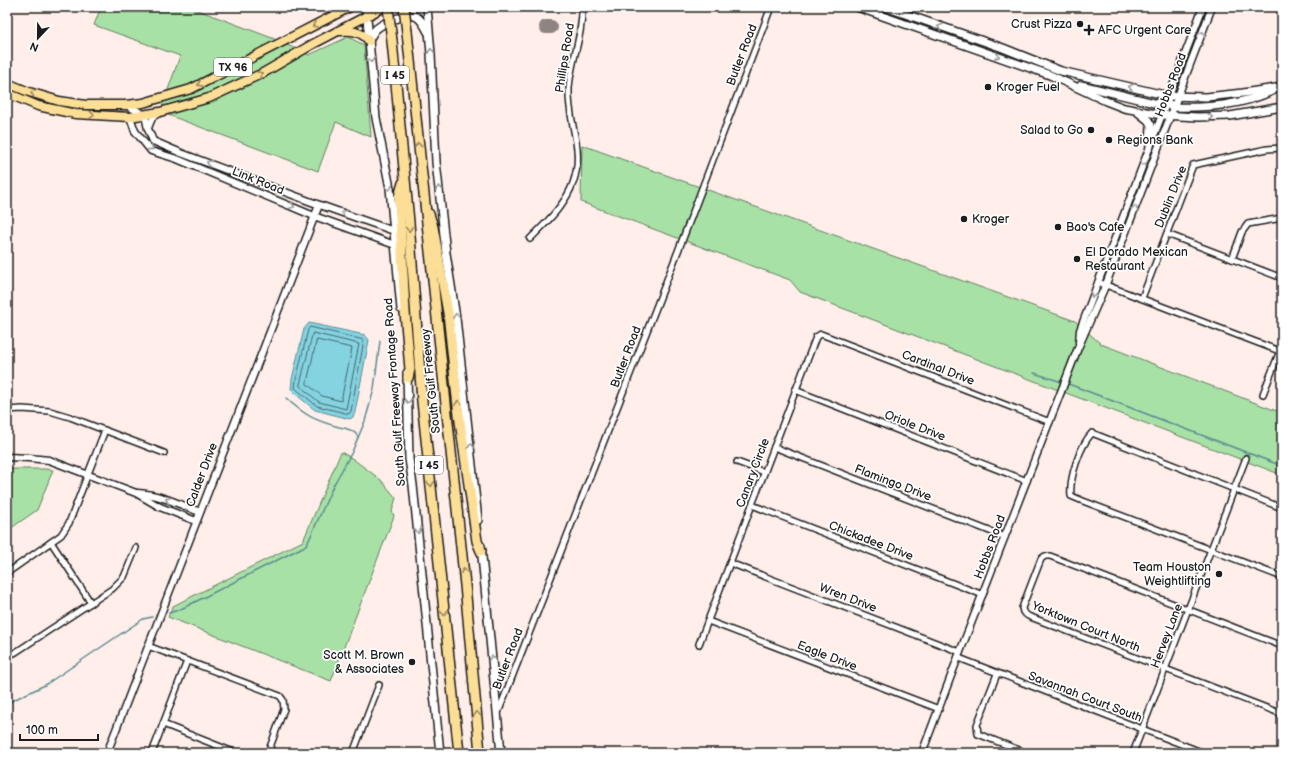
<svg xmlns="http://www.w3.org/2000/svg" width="1289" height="760" viewBox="0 0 1289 760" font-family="'Balsamiq Sans',sans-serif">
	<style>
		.green { fill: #a8e1a6; stroke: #627e61 }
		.water { fill: #84d3e1; stroke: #5a8a92 }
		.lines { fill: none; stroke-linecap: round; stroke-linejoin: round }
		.shore { stroke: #46656b; stroke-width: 1 }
		.stream { stroke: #5a8a92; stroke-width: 1.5 }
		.taxiway { stroke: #8e8582; stroke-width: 14 }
		.minor-casing { stroke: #1c1c1c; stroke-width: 8 }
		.tertiary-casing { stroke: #1c1c1c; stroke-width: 9 }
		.secondary-casing { stroke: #1c1c1c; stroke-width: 10 }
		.primary-casing { stroke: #1c1c1c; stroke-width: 11 }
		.motorway-casing { stroke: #1c1c1c; stroke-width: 12 }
		.minor { stroke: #fff; stroke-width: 5 }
		.tertiary { stroke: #fff; stroke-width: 6 }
		.secondary { stroke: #fff; stroke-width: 7 }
		.primary { stroke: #fdde96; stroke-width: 8 }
		.motorway { stroke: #fdde96; stroke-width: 9 }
		.motorway-bridge-casing { stroke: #1c1c1c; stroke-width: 12; stroke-linecap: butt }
		.motorway-bridge { stroke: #fdde96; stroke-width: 9 }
		.oneway { stroke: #98875f }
		.oneway2 { stroke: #999 }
		.poi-dot { fill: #1c1c1c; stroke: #fff; stroke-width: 1.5 }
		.labels { text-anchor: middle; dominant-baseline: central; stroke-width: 3.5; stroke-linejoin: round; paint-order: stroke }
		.shield { fill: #fff; stroke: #606060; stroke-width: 1 }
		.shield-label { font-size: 11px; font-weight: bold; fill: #1c1c1c }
		.poi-label { font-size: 12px; fill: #1c1c1c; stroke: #fff; text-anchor: start }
		.street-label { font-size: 12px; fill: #1c1c1c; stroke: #fff }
	</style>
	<rect width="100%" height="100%" fill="#ffeee9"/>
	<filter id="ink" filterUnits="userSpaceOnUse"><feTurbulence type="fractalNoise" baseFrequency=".025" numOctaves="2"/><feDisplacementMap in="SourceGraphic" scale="8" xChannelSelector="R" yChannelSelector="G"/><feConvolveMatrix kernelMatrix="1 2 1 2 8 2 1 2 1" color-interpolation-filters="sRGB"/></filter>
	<g filter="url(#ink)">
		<g class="green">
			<polygon points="101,7 195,7 195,9 272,38 309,55 348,37 364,45 371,137 336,122 318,171 160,112 180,56 94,25"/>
			<polygon points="582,145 1075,321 1101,344 1282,413 1282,475 800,292 790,280 581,202"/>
			<polygon points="341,452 353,459 381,480 396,498 392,511 394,516 331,681 168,617 173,606 303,541"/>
			<polygon points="14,469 46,469 53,470 37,510 7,531 7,470"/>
		</g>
		<polygon class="water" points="309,323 365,335 369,340 355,412 353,417 350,419 315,410 299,397 291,389 292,379 304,329"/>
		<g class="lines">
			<g class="shore">
				<polygon points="310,327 364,340 351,411 349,414 317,406 295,388 296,380 308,330"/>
				<polygon points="313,333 359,344 346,409 319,402 300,386"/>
				<polygon points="317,340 352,348 341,401 322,396 307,384"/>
			</g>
			<g class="stream">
				<polyline points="1034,373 1062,382"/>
				<polyline points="1066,383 1282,466"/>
				<path d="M286 398C304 415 316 421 339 427 346 428 355 430 358 437"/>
				<polyline points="169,613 181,609 305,546 309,540 333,486 352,452 365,421 374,389 380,341"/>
				<polyline points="7,703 45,685 143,619 152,617"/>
			</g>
			<polyline class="taxiway" points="546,27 551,27"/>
			<g class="minor-casing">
				<g id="minor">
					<polyline points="148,129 153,117 158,114"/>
					<polyline points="1167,234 1282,278"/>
					<path d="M530 239C559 210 584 186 576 142 573 124 568 107 569 88 571 60 583 35 582 7"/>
					<polyline points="1232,259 1242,232 1248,224 1282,218"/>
					<polyline points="1098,282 1282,352"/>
					<polyline points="1142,298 1193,165 1267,149 1282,148"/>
					<polyline points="795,390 1027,481"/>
					<polyline points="1263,394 1280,351"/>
					<polyline points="7,410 22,409 50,411 70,417 164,453"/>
					<polyline points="774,447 1005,537"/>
					<polyline points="737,462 764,472"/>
					<polyline points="752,505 983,595"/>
					<path d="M1282 508 1092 433C1080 446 1069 478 1071 496L1083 501 1282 577"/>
					<polyline points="51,542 91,603"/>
					<polyline points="730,563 960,652"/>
					<polyline points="7,573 61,535 69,523 105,430"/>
					<polyline points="708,621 939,709"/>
					<polyline points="699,644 816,337 821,334 1050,422"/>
					<polyline points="148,646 280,696 283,700 284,709 269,750 266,753"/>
					<polyline points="1282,646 1050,556 1045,556 1041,559 1022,608 1023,612 1028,616 1282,714"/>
					<polyline points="7,656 16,652 112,589 124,577 136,548"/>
					<polyline points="959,658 1204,753"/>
					<polyline points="997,674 977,725 978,734 1027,753"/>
					<polyline points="498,713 682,241 771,7"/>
					<polyline points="163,724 236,753"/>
					<polyline points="152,753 187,661"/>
					<polyline points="353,753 379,685"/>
					<polyline points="1133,753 1246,458"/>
				</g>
			</g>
			<g class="tertiary-casing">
				<g id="tertiary">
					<polyline points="126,105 145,115 148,129 153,141 181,153 317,204 394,231"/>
					<polyline points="130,117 135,131 151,151 177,159 314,216 395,245"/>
					<polyline points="1079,343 1080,330 1203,7"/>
					<polyline points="7,457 29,458 49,460 136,493 160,507 196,521"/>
					<path d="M137 493C159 494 179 504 200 512"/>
					<polyline points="107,753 319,205"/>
					<polyline points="922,753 960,652 1078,348 1106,284 1212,7"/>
				</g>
			</g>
			<g class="secondary-casing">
				<g id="secondary">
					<polyline points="366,7 376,118 390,188 401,309"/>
					<polyline points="427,7 431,54 436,162 446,253 456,318 478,520"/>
					<polyline points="857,7 1050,75 1106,101 1124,108 1162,115 1198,117 1230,116 1282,107"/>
					<polyline points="885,7 1003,48 1061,71 1169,96 1206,97 1243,93 1282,87"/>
					<path d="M369 40C371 37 373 32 376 29 383 23 407 12 417 17 422 20 425 26 428 32"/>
					<polyline points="1081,85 1154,103 1175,105"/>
					<path d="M1171 107C1207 108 1241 106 1274 90"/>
					<polyline points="1138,112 1148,120 1151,125 1150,146"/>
					<polyline points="407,373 409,459 413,485 440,753"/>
					<polyline points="481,546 501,753"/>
				</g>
			</g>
			<g class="primary-casing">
				<g id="primary">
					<path d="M341 31C353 30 362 32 369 41"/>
					<polyline points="7,83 29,92 59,101 86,105 126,105 143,103 191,89 350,7"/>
					<polyline points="7,93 38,106 76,114 130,117 160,112 209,98 263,73 313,44 384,7"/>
				</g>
			</g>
			<g class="motorway-casing">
				<g id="motorway">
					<polyline points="407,32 465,585 480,753"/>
					<polyline points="392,41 409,222 422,401 459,753"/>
					<polyline points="403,183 399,197 405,312 410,369 408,378"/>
					<polyline points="429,214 433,227 448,313 458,407 477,541 481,551"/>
				</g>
			</g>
			<use href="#minor" class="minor"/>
			<use href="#tertiary" class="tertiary"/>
			<use href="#secondary" class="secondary"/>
			<use href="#primary" class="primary"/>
			<use href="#motorway" class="motorway"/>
			<g class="motorway-bridge-casing">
				<g id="motorway-bridge">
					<polyline points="388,7 392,41"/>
					<polyline points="404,7 407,32"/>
				</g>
			</g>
			<use href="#motorway-bridge" class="motorway-bridge"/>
		</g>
		<defs><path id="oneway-chevron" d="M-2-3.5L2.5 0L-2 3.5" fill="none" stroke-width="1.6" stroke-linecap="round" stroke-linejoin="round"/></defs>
		<g class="oneway">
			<use href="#oneway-chevron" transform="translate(315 25) rotate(153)"/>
			<use href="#oneway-chevron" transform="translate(260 74) rotate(-27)"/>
			<use href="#oneway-chevron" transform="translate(200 84) rotate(153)"/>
			<use href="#oneway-chevron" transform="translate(33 93) rotate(-163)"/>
			<use href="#oneway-chevron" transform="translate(92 115) rotate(3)"/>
			<use href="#oneway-chevron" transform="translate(418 145) rotate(-96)"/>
			<use href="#oneway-chevron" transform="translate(409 229) rotate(86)"/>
			<use href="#oneway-chevron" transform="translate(458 403) rotate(-97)"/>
			<use href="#oneway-chevron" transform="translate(431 484) rotate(84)"/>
			<use href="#oneway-chevron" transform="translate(464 571) rotate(-96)"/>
			<use href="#oneway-chevron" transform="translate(444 613) rotate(84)"/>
			<use href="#oneway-chevron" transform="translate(477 714) rotate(-95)"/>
		</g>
		<g class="oneway2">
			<use href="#oneway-chevron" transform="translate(940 27) rotate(-161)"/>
			<use href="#oneway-chevron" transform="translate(1202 34) rotate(-70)"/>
			<use href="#oneway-chevron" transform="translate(431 51) rotate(-95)"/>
			<use href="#oneway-chevron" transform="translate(997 56) rotate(19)"/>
			<use href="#oneway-chevron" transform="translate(371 60) rotate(86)"/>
			<use href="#oneway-chevron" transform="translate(1131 87) rotate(-167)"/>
			<use href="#oneway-chevron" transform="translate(1210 117) rotate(-3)"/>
			<use href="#oneway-chevron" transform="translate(151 148) rotate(37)"/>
			<use href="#oneway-chevron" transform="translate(209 163) rotate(-159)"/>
			<use href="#oneway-chevron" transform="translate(1143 163) rotate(111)"/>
			<use href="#oneway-chevron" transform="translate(389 188) rotate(82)"/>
			<use href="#oneway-chevron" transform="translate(439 188) rotate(-96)"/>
			<use href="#oneway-chevron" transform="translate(292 206) rotate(22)"/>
			<use href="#oneway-chevron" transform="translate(1135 208) rotate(-69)"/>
			<use href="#oneway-chevron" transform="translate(344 213) rotate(-161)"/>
			<use href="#oneway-chevron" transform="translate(1093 295) rotate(111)"/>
			<use href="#oneway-chevron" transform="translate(456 316) rotate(-98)"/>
			<use href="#oneway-chevron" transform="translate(408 401) rotate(89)"/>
			<use href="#oneway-chevron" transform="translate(471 446) rotate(-96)"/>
			<use href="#oneway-chevron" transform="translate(168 500) rotate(-159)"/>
			<use href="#oneway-chevron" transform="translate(418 531) rotate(84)"/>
			<use href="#oneway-chevron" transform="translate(492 658) rotate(-96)"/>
		</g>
	</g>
	<g class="poi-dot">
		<circle cx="1080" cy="24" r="4"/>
		<path d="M1087 24h4v4h4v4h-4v4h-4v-4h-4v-4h4z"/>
		<circle cx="988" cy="87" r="4"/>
		<circle cx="1091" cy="130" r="4"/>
		<circle cx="1109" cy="140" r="4"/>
		<circle cx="964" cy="219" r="4"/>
		<circle cx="1058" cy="227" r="4"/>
		<circle cx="1077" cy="259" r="4"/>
		<circle cx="1219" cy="574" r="4"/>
		<circle cx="412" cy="662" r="4"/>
	</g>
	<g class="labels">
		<g class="shield">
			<rect x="214" y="58" width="38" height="18" rx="3"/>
			<rect x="381" y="66" width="28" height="18" rx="3"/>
			<rect x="415" y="456" width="28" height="18" rx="3"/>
		</g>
		<g class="shield-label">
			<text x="233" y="67">TX 96</text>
			<text x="395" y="75">I 45</text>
			<text x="429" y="465">I 45</text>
		</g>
		<g class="poi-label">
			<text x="1072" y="24" text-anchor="end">Crust Pizza</text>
			<text x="1098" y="30">AFC Urgent Care</text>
			<text x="996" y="87">Kroger Fuel</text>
			<text x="1083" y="130" text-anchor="end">Salad to Go</text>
			<text x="1117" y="140">Regions Bank</text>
			<text x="972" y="219">Kroger</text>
			<text x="1066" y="227">Bao's Cafe</text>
			<text x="1085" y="252">El Dorado Mexican<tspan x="1085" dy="14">Restaurant</tspan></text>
			<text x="1211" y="567" text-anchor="end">Team Houston<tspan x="1211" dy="14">Weightlifting</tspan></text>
			<text x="404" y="655" text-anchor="end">Scott M. Brown<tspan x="404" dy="14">&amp; Associates</tspan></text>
		</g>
		<g class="street-label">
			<text transform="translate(742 55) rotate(-69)">Butler Road</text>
			<text transform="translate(565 58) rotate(-81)">Phillips Road</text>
			<text transform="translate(1171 85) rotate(-69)">Hobbs Road</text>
			<text transform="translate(258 181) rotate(22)">Link Road</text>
			<text transform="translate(1171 197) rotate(-68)">Dublin Drive</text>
			<text transform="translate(626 357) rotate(-69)">Butler Road</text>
			<text transform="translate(938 368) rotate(21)">Cardinal Drive</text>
			<text transform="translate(431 381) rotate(-96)">South Gulf Freeway</text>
			<text transform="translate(395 392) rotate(-94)">South Gulf Freeway Frontage Road</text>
			<text transform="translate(915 426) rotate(21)">Oriole Drive</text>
			<text transform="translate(753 473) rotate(-69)">Canary Circle</text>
			<text transform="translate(202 475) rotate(-69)">Calder Drive</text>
			<text transform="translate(893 483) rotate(21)">Flamingo Drive</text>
			<text transform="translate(871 541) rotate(21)">Chickadee Drive</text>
			<text transform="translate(990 547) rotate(-69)">Hobbs Road</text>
			<text transform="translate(848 598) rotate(21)">Wren Drive</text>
			<text transform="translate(1086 627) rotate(22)">Yorktown Court North</text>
			<text transform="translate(1167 636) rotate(-69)">Hervey Lane</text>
			<text transform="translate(827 656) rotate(21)">Eagle Drive</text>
			<text transform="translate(508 659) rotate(-69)">Butler Road</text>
			<text transform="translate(1085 697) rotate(21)">Savannah Court South</text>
		</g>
	</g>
	<rect width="1289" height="760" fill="none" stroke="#fff" stroke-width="24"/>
	<rect x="12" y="12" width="1265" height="736" fill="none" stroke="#1c1c1c" stroke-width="1.5" filter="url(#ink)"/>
	<g transform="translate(38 38) rotate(202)" stroke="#ffffff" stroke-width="3" paint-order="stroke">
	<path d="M0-3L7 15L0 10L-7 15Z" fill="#1c1c1c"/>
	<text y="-6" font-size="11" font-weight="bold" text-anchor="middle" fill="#1c1c1c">N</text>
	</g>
	<path d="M20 734v6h78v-6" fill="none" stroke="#1c1c1c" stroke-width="2"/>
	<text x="26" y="734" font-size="12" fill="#1c1c1c" stroke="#ffffff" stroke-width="3" paint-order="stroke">100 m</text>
</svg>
